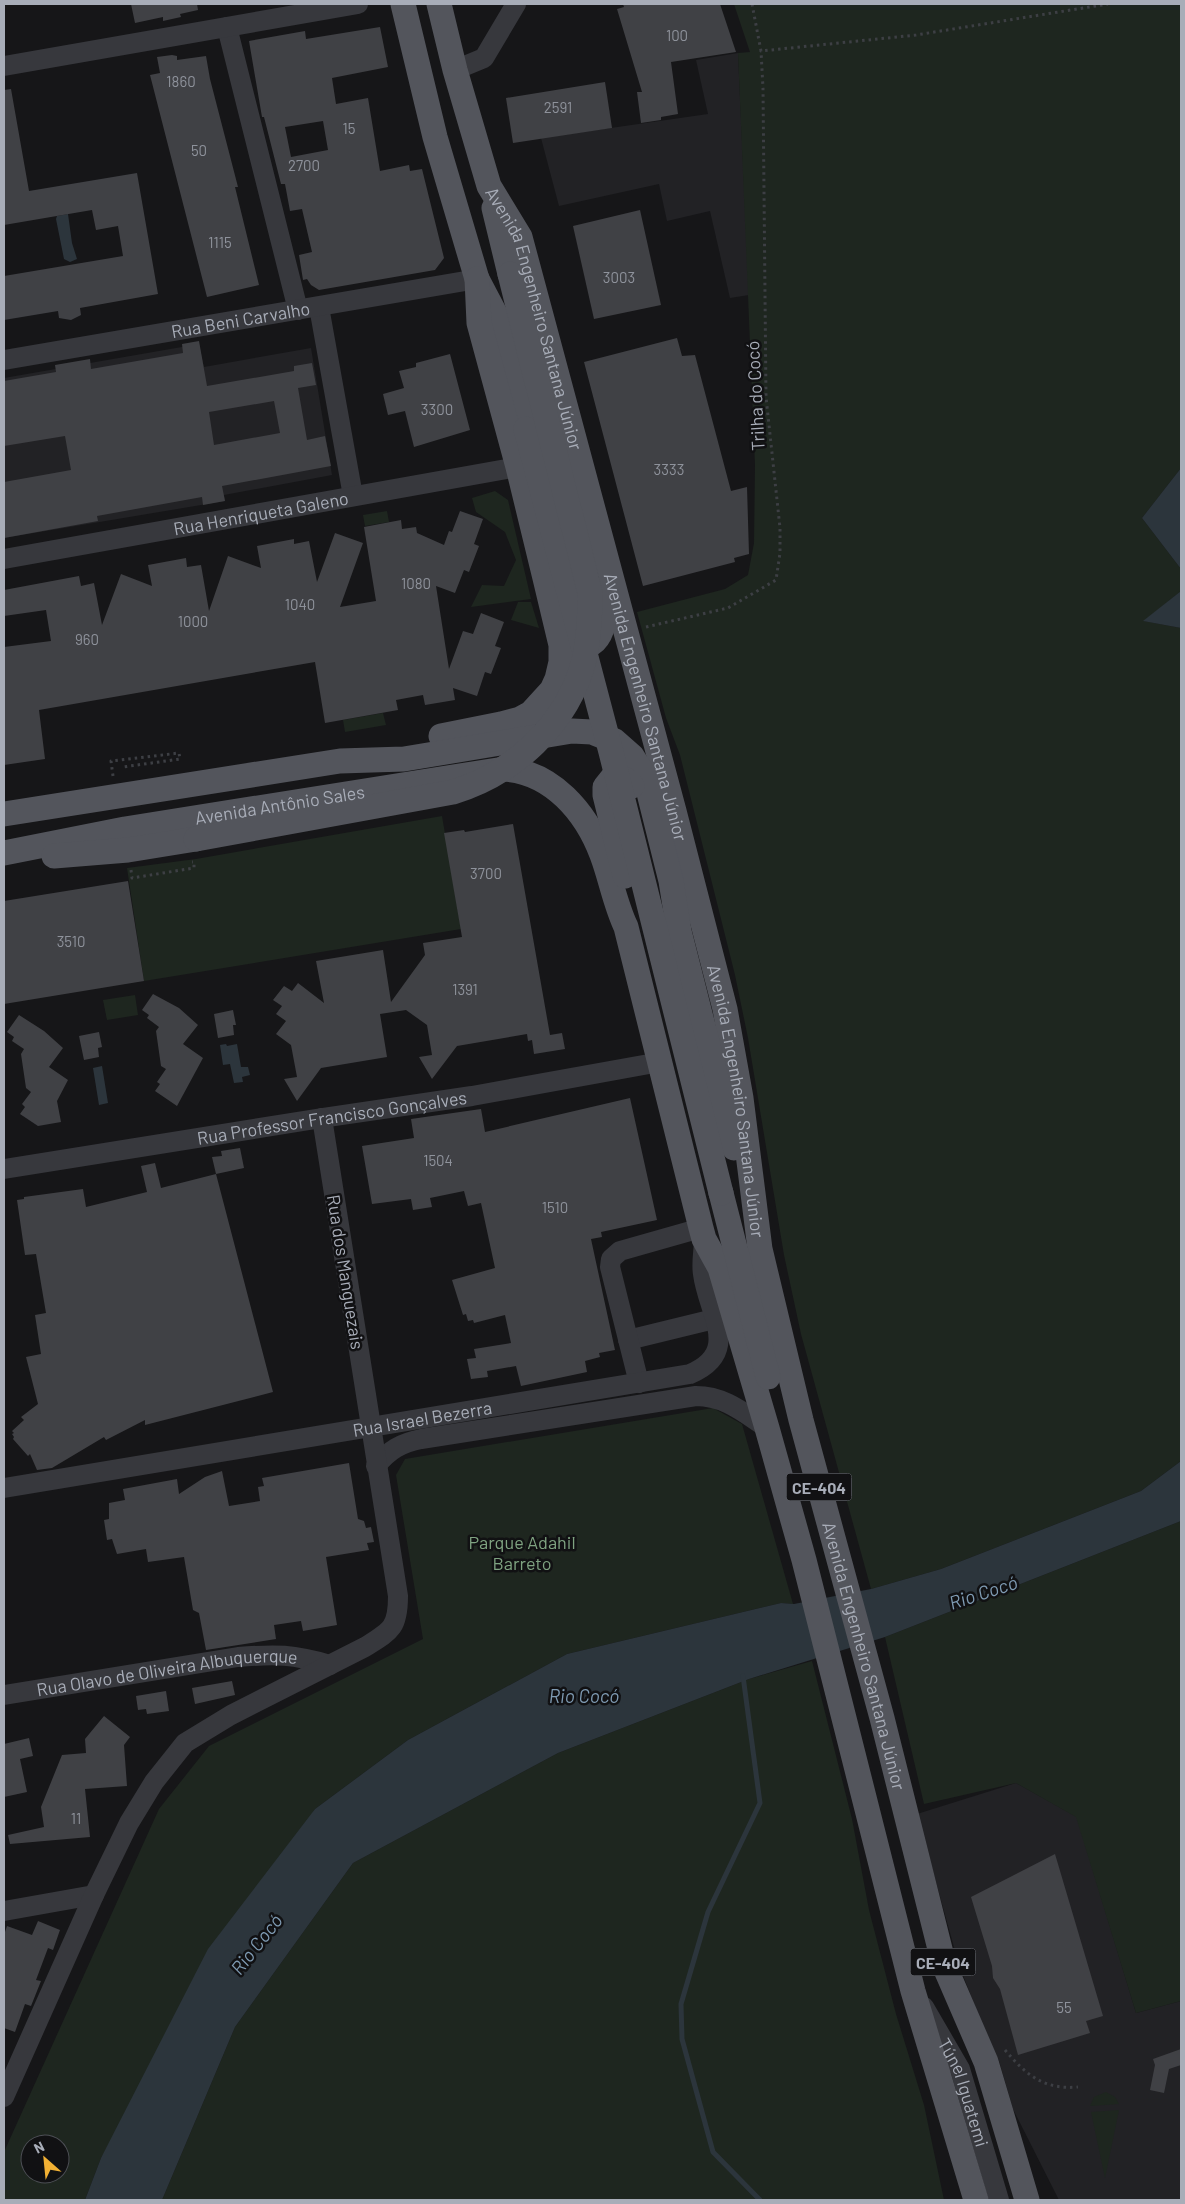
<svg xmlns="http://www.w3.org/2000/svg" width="1185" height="2204" viewBox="0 0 1185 2204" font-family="Barlow,sans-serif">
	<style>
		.built { fill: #222225 }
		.green { fill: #1e261f; fill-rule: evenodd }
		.water { fill: #2c353c }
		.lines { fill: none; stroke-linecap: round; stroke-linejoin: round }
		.stream { stroke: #2c353c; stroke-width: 5 }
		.building { fill: #404145; fill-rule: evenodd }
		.path { stroke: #3d3f44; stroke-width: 3; stroke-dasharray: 2.5 4; stroke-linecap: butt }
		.minor { stroke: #37383d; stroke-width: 20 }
		.major { stroke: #53555c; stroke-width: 25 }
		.major-bridge { stroke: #53555c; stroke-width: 25 }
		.labels { text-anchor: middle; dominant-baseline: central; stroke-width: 5; stroke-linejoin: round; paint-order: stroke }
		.number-label { font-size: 15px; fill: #8e929b }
		.shield { fill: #111113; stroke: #7b7e86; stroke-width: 1 }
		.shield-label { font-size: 16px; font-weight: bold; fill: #a8adb8 }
		.street-label { font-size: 18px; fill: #a8adb8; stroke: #111113 }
		.park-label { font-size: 18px; fill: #7fa381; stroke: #111113 }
		.water-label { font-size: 19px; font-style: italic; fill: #7f9bb3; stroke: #111113 }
	</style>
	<rect width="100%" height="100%" fill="#161618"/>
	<g class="built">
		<polygon points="738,53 749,295 730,298 710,211 667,221 659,184 559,206 541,138 708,114 696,60"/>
		<polygon points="199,344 204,367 311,348 332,475 224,495 225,501 4,538 4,378"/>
		<polygon points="1016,1783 1077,1817 1136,2013 1181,2001 1181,2200 1059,2200 1013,2109 999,2061 982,2024 959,1965 917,1814"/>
	</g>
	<g class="green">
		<polygon points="734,4 1181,4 1181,468 1142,518 1181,569 1181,591 1144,621 1181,628 1181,1461 1141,1491 941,1569 871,1589 801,1334 784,1255 748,1038 735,975 680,755 666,718 637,612 725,589 748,575 754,543 755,465 738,53 750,52"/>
		<polygon points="495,491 508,500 531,599 471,607 482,585 504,586 516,560 505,532 476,512 472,498"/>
		<polygon points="387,511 389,522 365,526 363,515"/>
		<polygon points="518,602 531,602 539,628 511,620"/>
		<polygon points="383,713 386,725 345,732 343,720"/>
		<polygon points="442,816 461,929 144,981 127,868 196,859"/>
		<polygon points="135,995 138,1015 107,1020 103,1000"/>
		<path d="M713 1408 742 1424 793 1604 781 1603 567 1654 408 1740 315 1809 101 2158 85 2200H4V2152L159 1809 209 1746 423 1639 396 1475 405 1459ZM30 2144H60V2174H30Z"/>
		<polygon points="1181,1521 1181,2001 1136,2013 1076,1817 1016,1783 924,1804 885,1637"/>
		<polygon points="812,1661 852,1819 869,1910 896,2014 924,2105 944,2200 162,2200 235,2027 353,1863 558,1753 749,1679"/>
		<polygon points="1106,2092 1115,2097 1119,2104 1090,2106 1094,2097"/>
		<polygon points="1119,2110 1105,2178 1091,2112"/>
	</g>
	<g class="water">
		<polygon points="68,214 72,243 77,259 70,262 64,259 56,219 57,216"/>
		<polygon points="1181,468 1181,569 1142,518"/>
		<polygon points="1181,591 1181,628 1143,621"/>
		<polygon points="226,1044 227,1046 237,1044 241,1067 248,1067 250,1075 242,1077 243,1082 234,1083 230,1064 223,1065 220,1045"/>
		<polygon points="102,1066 108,1103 99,1105 93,1068"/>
		<polygon points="1181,1461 1181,1521 885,1637 749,1679 558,1753 353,1863 235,2027 162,2200 85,2200 101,2158 208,1949 315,1809 408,1740 567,1654 781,1603 794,1604 871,1589 941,1569 1141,1491"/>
	</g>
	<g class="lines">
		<polyline class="stream" points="743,1676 760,1803 708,1912 681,2004 682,2039 713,2152 760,2200"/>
	</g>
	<g class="building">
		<polygon points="131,4 197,4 198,10 180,14 181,17 163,21 163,17 135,23"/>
		<polygon points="623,4 720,4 736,52 671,62 678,114 661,117 661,120 641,123 637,92 642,92 617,9 624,7"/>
		<path d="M380 27 388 67 332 78 336 104 368 98 380 171 409 165 410 171 422 169 444 258 435 270 319 290 311 285 307 279 303 280 299 255 312 252 302 209 290 211 285 184H281L264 117H262L249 41 305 31 306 39ZM323 121 328 150 291 157 285 127Z"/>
		<polygon points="172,55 177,56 177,60 206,56 210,79 238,187 235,187 259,285 207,297 150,75 160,73 157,57"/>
		<polygon points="605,82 612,128 513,143 506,98"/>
		<polygon points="11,89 29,191 137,173 158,294 80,308 81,315 71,320 59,318 58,311 4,320 4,276 123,256 118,226 96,230 92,210 4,225 4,90"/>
		<polygon points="640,210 661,305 594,319 573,226"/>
		<polygon points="677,338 682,356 695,355 731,491 747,487 749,554 734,558 735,562 643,586 584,362"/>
		<path d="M199 341 207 386 294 371V366L312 363 316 385 298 388 307 440 325 436 331 466 222 486 225 501 203 505 202 497 97 516 98 521 4 538V482L71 470 65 436 4 446V381L56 372 55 365 90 359 91 369 183 353 182 344ZM274 401 280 433 214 445 209 412Z"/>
		<polygon points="450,354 470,430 414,447 405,411 388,415 383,394 404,388 399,371 416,367 416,363"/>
		<polygon points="460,511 483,519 474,544 479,546 469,572 464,570 455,593 436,586 449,669 463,631 473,634 481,613 504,622 495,646 501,648 491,674 485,672 477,696 453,688 455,700 425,705 423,695 396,700 398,710 325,723 315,662 39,710 45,759 4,765 4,647 51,641 46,610 4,616 4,590 79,576 81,586 94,583 102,625 121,574 152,586 148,565 186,558 187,567 201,565 209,611 228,556 261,568 257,546 294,539 294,544 309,541 317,582 335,533 363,543 340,607 376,601 364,527 401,520 402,529 416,527 417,533 444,545 449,531 452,532"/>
		<polygon points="513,824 550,1035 562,1033 565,1049 534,1054 532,1040 528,1041 527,1034 457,1046 432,1079 419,1057 432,1055 427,1025 406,1010 380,1014 387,1057 321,1068 297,1101 284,1079 297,1077 291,1045 276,1034 286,1021 276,1014 282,1006 273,1000 284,986 292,991 298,983 324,1003 316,961 383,950 391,1002 425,955 423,943 462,937 444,833 464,830 465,832"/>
		<polygon points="128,881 144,981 4,1004 4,901"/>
		<polygon points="153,994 179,1008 198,1025 183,1044 203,1058 177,1106 155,1091 160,1084 157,1082 166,1069 161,1066 156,1031 159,1027 147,1018 149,1015 142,1010"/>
		<polygon points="233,1010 236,1025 233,1025 234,1035 218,1038 214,1014"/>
		<polygon points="19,1015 44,1031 63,1048 49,1067 68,1080 57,1101 61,1122 38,1126 20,1114 25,1107 22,1104 31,1092 26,1088 21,1054 24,1049 12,1041 14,1037 7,1032"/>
		<polygon points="99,1032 102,1047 98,1048 99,1057 84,1060 79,1036"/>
		<polygon points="630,1098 657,1220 601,1232 602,1237 591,1239 615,1350 599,1353 600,1357 585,1361 587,1372 521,1386 516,1366 487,1371 488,1377 471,1379 467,1359 476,1358 474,1349 511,1343 505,1315 474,1323 473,1320 468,1321 466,1314 463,1315 452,1280 495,1268 481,1203 468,1206 464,1191 430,1198 432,1207 413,1210 411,1199 372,1204 362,1146 414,1138 411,1119 481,1109 485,1132"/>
		<polygon points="240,1148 244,1168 216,1174 212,1157 222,1156 221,1151"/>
		<polygon points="155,1163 161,1188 216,1174 273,1392 145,1425 145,1420 106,1440 104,1437 52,1468 37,1470 30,1454 28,1456 13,1439 14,1437 12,1434 14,1433 12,1431 24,1420 21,1417 38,1404 26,1357 41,1354 35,1315 46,1313 36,1254 25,1255 17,1200 24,1199 24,1197 83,1189 86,1207 147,1192 141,1166"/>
		<polygon points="349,1463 358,1519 364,1521 366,1528 371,1527 374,1542 367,1543 369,1550 326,1557 337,1625 303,1631 301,1621 274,1625 276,1639 206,1650 199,1613 193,1610 184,1557 148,1562 146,1549 117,1554 112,1539 107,1540 104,1520 109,1519 109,1503 125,1500 123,1489 177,1479 179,1494 205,1477 222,1471 229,1506 260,1501 258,1487 264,1486 262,1478"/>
		<polygon points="232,1681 235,1695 195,1704 192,1688"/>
		<polygon points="166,1691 169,1711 147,1714 146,1709 138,1710 136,1696"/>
		<polygon points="104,1716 130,1737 124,1745 127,1786 85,1789 90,1837 10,1844 8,1835 44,1827 41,1807 62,1755 86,1753 85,1739"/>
		<polygon points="29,1738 33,1756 20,1759 27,1792 4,1797 4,1744"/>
		<polygon points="1055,1854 1103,2016 1086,2021 1090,2033 1018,2055 1000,1989 993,1978 992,1966 971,1897"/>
		<polygon points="38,1921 60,1930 53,1950 48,1948 36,1980 41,1981 31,2006 25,2004 15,2032 4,2028 4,1935 7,1926 32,1935"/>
		<polygon points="1181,2049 1181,2065 1169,2069 1164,2093 1150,2090 1155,2065 1153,2059"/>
	</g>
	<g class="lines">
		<g class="path">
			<polyline points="752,4 761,51 916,35 1108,4"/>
			<polyline points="646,627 728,608 776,580 780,553 780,528 766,397 763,88 761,51"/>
			<polyline points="113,776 111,761 179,753 180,759 123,767"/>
			<polyline points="131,870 132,878 194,868 194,862 192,862"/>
			<path d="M1005 2050C1026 2075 1044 2090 1078 2087"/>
		</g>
		<g class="minor">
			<polyline points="227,27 298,310"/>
			<polyline points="4,66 358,4"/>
			<polyline points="455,70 484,58 516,4"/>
			<polyline points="319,307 353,496"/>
			<path id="s1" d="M4 360 477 279"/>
			<path id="s2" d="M4 559 518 467"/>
			<path id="s3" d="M4 1169 322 1118 472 1096 660 1062"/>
			<polyline points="628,1340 714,1319 726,1319"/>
			<polyline points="639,1383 610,1267 611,1259 620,1251 701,1228"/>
			<path d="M376 1466C389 1450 401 1443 421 1439L696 1396C725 1396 744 1413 767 1428"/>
			<path id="s4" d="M4 1488 690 1374C742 1352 708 1314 703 1274 701 1263 704 1250 704 1239"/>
			<path id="s5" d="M4 1695 238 1657C276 1654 293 1654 330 1665"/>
			<polyline points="4,1911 94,1895"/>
			<path id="s6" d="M924 2007 960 2069 999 2200"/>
			<path d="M4 2097 94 1895 129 1823 154 1782 185 1743 231 1715 365 1647C391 1631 398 1628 398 1596L322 1118"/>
		</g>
		<g class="major">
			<polyline points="403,4 435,137 477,279 498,319 526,429"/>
			<path id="s7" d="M439 4 455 70 489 186 520 237 674 811 725 1009 741 1098 760 1249 801 1420 882 1718 944 1965 986 2062 1027 2200"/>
			<polyline points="494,208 510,274"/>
			<path d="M573 645C605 655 607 610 606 590"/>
			<polyline points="441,736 501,724 520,719 531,713 552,690 557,679 561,662 561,645 545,578 518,467 479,323 477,279"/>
			<polyline points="4,814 340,761 404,759 572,731 592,732 615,741 632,756 645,777 671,881 679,931 734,1148"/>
			<path id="s8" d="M4 853 125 829 504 769C552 772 586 812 602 855 611 879 615 904 626 927L701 1228 704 1239 720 1268 767 1428 804 1560 913 1991 976 2200"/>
			<polyline points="54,856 128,850 196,839"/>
			<path d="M625 876 605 795V787L613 777C623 777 627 779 632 786"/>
			<polyline points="721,1193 768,1377"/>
		</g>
		<g class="major-bridge">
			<polyline points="526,429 611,752 721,1193"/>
			<path d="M196 839 453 792C513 774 568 724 584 660 589 638 590 616 590 593L510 274"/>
		</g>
	</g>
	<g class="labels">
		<g class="number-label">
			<text x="677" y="35">100</text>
			<text x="181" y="81">1860</text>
			<text x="558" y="107">2591</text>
			<text x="349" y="128">15</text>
			<text x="199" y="150">50</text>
			<text x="304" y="165">2700</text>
			<text x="220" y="242">1115</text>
			<text x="619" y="277">3003</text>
			<text x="437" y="409">3300</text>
			<text x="669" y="469">3333</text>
			<text x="416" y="583">1080</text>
			<text x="300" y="604">1040</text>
			<text x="193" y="621">1000</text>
			<text x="87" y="639">960</text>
			<text x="486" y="873">3700</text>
			<text x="71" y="941">3510</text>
			<text x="465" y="989">1391</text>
			<text x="438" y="1160">1504</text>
			<text x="555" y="1207">1510</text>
			<text x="76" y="1818">11</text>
			<text x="1064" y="2007">55</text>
		</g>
		<g class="shield">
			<rect x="786.5" y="1473.5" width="65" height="27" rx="4"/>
			<rect x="910.5" y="1948.5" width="65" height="27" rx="4"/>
		</g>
		<g class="shield-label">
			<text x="819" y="1487">CE-404</text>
			<text x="943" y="1962">CE-404</text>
		</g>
		<g class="street-label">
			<text stroke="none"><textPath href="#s7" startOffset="330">Avenida Engenheiro Santana Júnior</textPath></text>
			<text stroke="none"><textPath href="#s1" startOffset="240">Rua Beni Carvalho</textPath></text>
			<text transform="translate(755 396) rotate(-93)">Trilha do Cocó</text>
			<text stroke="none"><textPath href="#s2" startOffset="261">Rua Henriqueta Galeno</textPath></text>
			<text stroke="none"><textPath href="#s7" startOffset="735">Avenida Engenheiro Santana Júnior</textPath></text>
			<text stroke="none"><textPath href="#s8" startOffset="280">Avenida Antônio Sales</textPath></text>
			<text stroke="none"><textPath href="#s7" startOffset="1140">Avenida Engenheiro Santana Júnior</textPath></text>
			<text stroke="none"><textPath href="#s3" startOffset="332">Rua Professor Francisco Gonçalves</textPath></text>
			<text transform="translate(346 1272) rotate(81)">Rua dos Manguezais</text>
			<text stroke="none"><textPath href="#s4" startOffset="424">Rua Israel Bezerra</textPath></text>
			<text stroke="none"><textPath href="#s7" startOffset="1710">Avenida Engenheiro Santana Júnior</textPath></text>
			<text stroke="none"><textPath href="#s5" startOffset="165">Rua Olavo de Oliveira Albuquerque</textPath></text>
			<text stroke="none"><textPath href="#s6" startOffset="95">Túnel Iguatemi</textPath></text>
		</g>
		<g class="park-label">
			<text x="522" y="1542">Parque Adahil<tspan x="522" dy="21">Barreto</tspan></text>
		</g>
		<g class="water-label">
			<text transform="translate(983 1592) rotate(-18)">Rio Cocó</text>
			<text x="584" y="1695">Rio Cocó</text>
			<text transform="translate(256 1944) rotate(-52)">Rio Cocó</text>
		</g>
	</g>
	<rect width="1185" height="2204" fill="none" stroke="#a8adb8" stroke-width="10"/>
	<g transform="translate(45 2159) rotate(333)"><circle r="24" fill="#111113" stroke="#4d4f55"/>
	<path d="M0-4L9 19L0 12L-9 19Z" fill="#f2b134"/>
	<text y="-8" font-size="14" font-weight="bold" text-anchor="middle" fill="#a8adb8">N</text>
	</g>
</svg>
